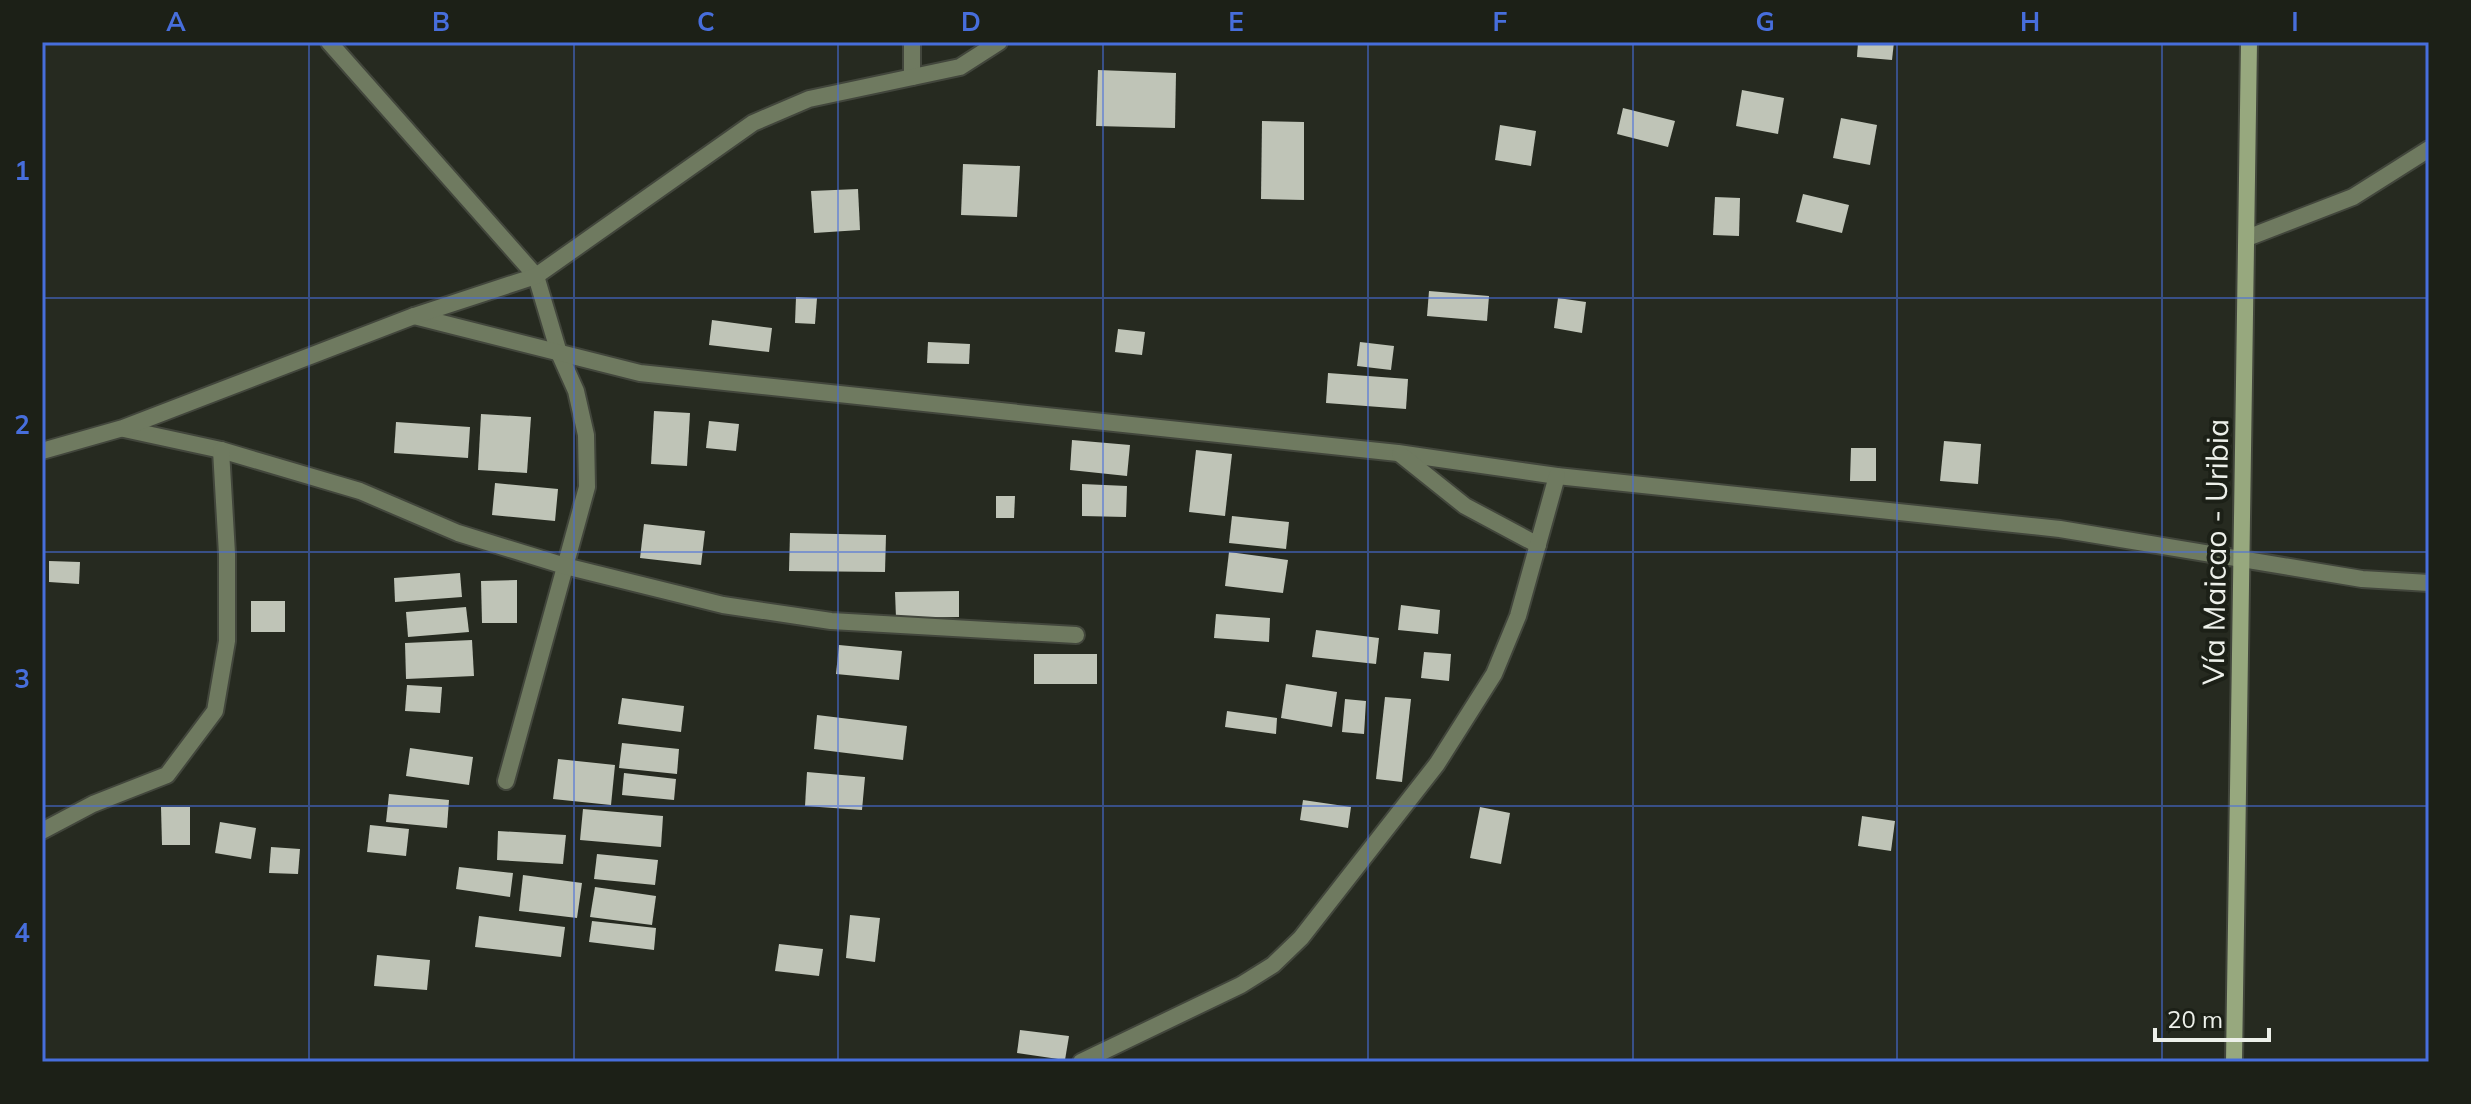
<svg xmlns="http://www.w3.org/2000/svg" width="2471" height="1104" viewBox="0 0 2471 1104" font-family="Mulish,sans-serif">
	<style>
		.building { fill: #bfc4b7 }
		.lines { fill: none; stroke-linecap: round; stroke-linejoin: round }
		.street-casing { stroke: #42463c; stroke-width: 20 }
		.secondary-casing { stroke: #42463c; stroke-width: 20 }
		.street { stroke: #6f7a60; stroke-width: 16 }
		.secondary { stroke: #97a87e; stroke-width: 16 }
		.grid { fill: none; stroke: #476edc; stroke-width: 2; stroke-opacity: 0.55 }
		.labels { text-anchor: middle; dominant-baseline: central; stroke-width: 8; stroke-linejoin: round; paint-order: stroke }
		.street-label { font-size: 30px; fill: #edf0ea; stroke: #1c2017 }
		.neatline { fill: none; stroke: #476edc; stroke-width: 3 }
		.grid-label { font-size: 26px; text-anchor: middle; font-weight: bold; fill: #476edc }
	</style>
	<rect width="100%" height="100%" fill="#262a20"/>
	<g class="building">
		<polygon points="1858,42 1894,42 1892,60 1857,57"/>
		<polygon points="1098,70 1176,73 1175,128 1096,126"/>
		<polygon points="1742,90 1784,98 1778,134 1736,126"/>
		<polygon points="1623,108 1675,121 1668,147 1617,134"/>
		<polygon points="1841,118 1877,125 1870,165 1833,158"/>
		<polygon points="1262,121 1304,122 1304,200 1261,199"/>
		<polygon points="1500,125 1536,131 1531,166 1495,160"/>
		<polygon points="963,164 1020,166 1017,217 961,215"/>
		<polygon points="858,189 860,230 814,233 811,191"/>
		<polygon points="1803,194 1849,205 1842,233 1796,222"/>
		<polygon points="1715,197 1740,198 1739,236 1713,235"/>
		<polygon points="1429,291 1489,296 1487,321 1427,316"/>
		<polygon points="796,297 817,298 815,324 795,323"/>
		<polygon points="1558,298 1586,302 1582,333 1554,328"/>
		<polygon points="712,320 772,328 769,352 709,345"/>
		<polygon points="1118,329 1145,332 1142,355 1115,352"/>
		<polygon points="928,342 970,344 969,364 927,363"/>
		<polygon points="1360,342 1394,346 1391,370 1357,366"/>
		<polygon points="1328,373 1408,379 1406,409 1326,403"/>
		<polygon points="654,411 690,413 687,466 651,464"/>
		<polygon points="481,414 531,417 527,473 478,470"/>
		<polygon points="709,421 739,424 736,451 706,448"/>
		<polygon points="396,422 470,427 468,458 394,453"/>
		<polygon points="1072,440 1130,445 1127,476 1070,470"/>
		<polygon points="1944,441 1981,444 1978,484 1940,481"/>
		<polygon points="1851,448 1876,448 1876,481 1850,481"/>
		<polygon points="1196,450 1232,454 1225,516 1189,512"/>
		<polygon points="495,483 558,489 555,521 492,515"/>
		<polygon points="1082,484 1127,486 1126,517 1082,516"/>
		<polygon points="996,496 1015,496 1014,518 996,518"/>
		<polygon points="1232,516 1289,522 1286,549 1229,543"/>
		<polygon points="644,524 705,531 701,565 640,558"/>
		<polygon points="790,533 886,535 885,572 789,571"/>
		<polygon points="1229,552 1288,560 1283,593 1225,586"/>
		<polygon points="49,561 80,562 79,584 49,582"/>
		<polygon points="460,573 462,597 395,602 394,578"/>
		<polygon points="517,580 517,623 482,623 481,581"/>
		<polygon points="959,591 959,617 896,618 895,592"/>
		<rect x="251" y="601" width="34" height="31"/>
		<polygon points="1401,605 1440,610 1438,634 1398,630"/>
		<polygon points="466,607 469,632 408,637 406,612"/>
		<polygon points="1216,614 1270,618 1269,642 1214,638"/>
		<polygon points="1316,630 1379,638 1376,664 1312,657"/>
		<polygon points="472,640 474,676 406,679 405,643"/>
		<polygon points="839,645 902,651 899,680 836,674"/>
		<polygon points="1424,652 1451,654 1449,681 1421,678"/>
		<rect x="1034" y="654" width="63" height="30"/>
		<polygon points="1286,684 1337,692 1332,727 1281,718"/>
		<polygon points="407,685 442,687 440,713 405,711"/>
		<polygon points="1385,697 1411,699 1402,782 1376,779"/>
		<polygon points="622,698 684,706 681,732 618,724"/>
		<polygon points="1345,699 1366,701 1364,734 1342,732"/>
		<polygon points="1227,711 1277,718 1276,734 1225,727"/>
		<polygon points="817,715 907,726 903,760 814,749"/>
		<polygon points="622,743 679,749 677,774 619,768"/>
		<polygon points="410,748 473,757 469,785 406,776"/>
		<polygon points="558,759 615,765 611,805 553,799"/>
		<polygon points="807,772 865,777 862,810 805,806"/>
		<polygon points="624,773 676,779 674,800 622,795"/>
		<polygon points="389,794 449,800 447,828 386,822"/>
		<polygon points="1303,800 1351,807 1348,828 1300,820"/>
		<polygon points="161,807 190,807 190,845 162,845"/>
		<polygon points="1480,807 1510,813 1501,864 1470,858"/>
		<polygon points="583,809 663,816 661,847 580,840"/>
		<polygon points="1862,816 1895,821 1891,851 1858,846"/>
		<polygon points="220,822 256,828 251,859 215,853"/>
		<polygon points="370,825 409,829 406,856 367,852"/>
		<polygon points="498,831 566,835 563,864 497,860"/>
		<polygon points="271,847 300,849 298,874 269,873"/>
		<polygon points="597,854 658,860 655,885 594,879"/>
		<polygon points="459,867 513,873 510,897 456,889"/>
		<polygon points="523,875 582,883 577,918 519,911"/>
		<polygon points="595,887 656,896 652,925 590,917"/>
		<polygon points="850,915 880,918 875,962 846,958"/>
		<polygon points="479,916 565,927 561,957 475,947"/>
		<polygon points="592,921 656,928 654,950 589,942"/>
		<polygon points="779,944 823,949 819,976 775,971"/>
		<polygon points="377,955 430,960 427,990 374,986"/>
		<polygon points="1020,1030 1069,1036 1065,1060 1017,1053"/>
	</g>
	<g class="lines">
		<g class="street-casing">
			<g id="street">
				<polyline points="329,42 536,276 559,353 576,391 586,435 587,487 506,781"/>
				<polyline points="912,77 912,42"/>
				<polyline points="2247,238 2353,197 2429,149"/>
				<polyline points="414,316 640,373 1398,453 1557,476 2060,529 2362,579 2429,583"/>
				<polyline points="124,429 221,450 360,491 458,533 565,566 723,605 831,621 1076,635"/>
				<polyline points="42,451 123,428 414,316 536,276 753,123 809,99 960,67 999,42"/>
				<polyline points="1400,454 1465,506 1538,545"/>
				<polyline points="42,831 93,804 167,775 215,711 227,641 227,554 221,450"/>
				<polyline points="1081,1062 1241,985 1273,965 1301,938 1437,764 1494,674 1518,616 1557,476"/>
			</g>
		</g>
		<g class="secondary-casing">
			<polyline id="secondary" points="2234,1062 2249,42"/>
		</g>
		<use href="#street" class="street"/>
		<use href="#secondary" class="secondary"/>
	</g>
	<path class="grid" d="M309 42V1062M574 42V1062M838 42V1062M1103 42V1062M1368 42V1062M1633 42V1062M1897 42V1062M2162 42V1062M42 298H2429M42 552H2429M42 806H2429"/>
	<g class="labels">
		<g class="street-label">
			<text transform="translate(2215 552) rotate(-89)">Vía Maicao - Uribia</text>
		</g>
	</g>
	<rect width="2471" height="1104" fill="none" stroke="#1c2017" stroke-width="88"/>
	<path d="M2155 1028v12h114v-12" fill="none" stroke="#edf0ea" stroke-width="4"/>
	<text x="2167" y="1028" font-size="24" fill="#edf0ea" stroke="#1c2017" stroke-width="6" paint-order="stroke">20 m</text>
	<rect x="44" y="44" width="2383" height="1016" class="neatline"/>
	<g class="grid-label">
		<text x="176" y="31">A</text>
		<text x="441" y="31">B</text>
		<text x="706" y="31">C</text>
		<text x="971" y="31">D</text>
		<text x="1236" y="31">E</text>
		<text x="1500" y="31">F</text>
		<text x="1765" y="31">G</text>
		<text x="2030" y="31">H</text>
		<text x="2295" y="31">I</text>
		<text x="22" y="180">1</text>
		<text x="22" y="434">2</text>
		<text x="22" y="688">3</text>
		<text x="22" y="942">4</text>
	</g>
</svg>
